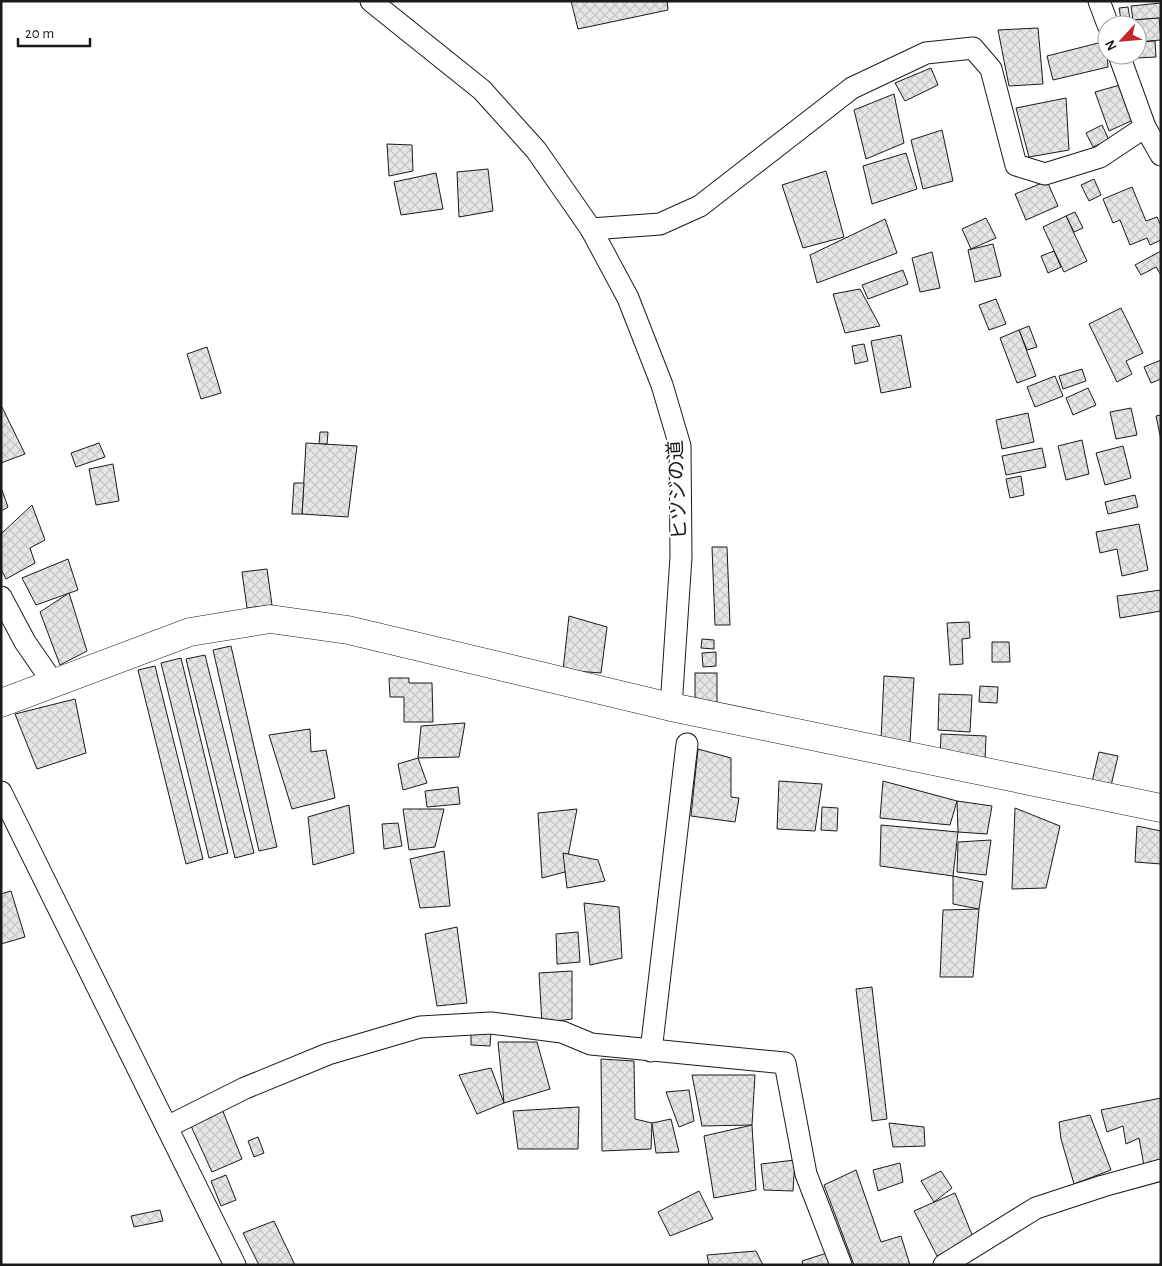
<svg xmlns="http://www.w3.org/2000/svg" width="1162" height="1266" viewBox="0 0 1162 1266" font-family="'Alegreya Sans','Noto Sans JP',sans-serif">
	<style>
		.building { fill: url(#building-cross-hatch); stroke: #1a1a1a }
		.lines { fill: none; stroke-linecap: round; stroke-linejoin: round }
		.street-casing { stroke: #1a1a1a; stroke-width: 23 }
		.secondary-casing { stroke: #1a1a1a; stroke-width: 29 }
		.street { stroke: #fff; stroke-width: 21 }
		.secondary { stroke: #fff; stroke-width: 28 }
		.labels { text-anchor: middle; dominant-baseline: central; stroke-width: 4; stroke-linejoin: round; paint-order: stroke }
		.street-label { font-size: 20px; fill: #1a1a1a; stroke: #fff }
	</style>
	<defs>
		<pattern id="building-cross-hatch" width="8" height="8" patternUnits="userSpaceOnUse" patternTransform="scale(1.25)"><rect width="8" height="8" fill="#e6e6e6"/><path d="M0 0l8 8M0 8l8-8" fill="none" stroke="#c5c5c5"/></pattern>
	</defs>
	<rect width="100%" height="100%" fill="#fff"/>
	<g class="building">
		<polygon points="571,1 667,1 668,10 578,29"/>
		<polygon points="1161,3 1161,18 1133,20 1131,6"/>
		<polygon points="1128,7 1131,25 1122,25 1119,8"/>
		<polygon points="1159,18 1161,40 1137,42 1137,25 1133,25 1133,20"/>
		<polygon points="1038,28 1043,84 1009,86 998,30"/>
		<polygon points="1106,41 1108,67 1053,80 1047,56"/>
		<polygon points="1155,41 1156,57 1136,58 1137,42"/>
		<polygon points="931,68 938,85 905,101 895,83"/>
		<polygon points="1120,85 1133,120 1109,131 1095,92"/>
		<polygon points="894,94 904,143 866,159 854,110"/>
		<polygon points="1066,98 1069,150 1029,157 1016,108"/>
		<polygon points="1102,125 1109,140 1093,147 1086,133"/>
		<polygon points="942,130 953,181 923,189 911,140"/>
		<polygon points="387,144 412,145 413,171 389,176"/>
		<polygon points="906,153 917,189 872,204 863,166"/>
		<polygon points="488,169 493,211 459,217 457,172"/>
		<polygon points="826,171 844,237 803,248 782,185"/>
		<polygon points="436,173 443,209 401,215 394,182"/>
		<polygon points="1094,179 1101,195 1089,201 1081,185"/>
		<polygon points="1047,181 1058,206 1026,220 1015,194"/>
		<polygon points="1132,187 1146,221 1157,217 1161,226 1161,240 1150,245 1147,238 1130,245 1120,220 1113,223 1103,199"/>
		<polygon points="1075,212 1083,228 1074,232 1066,216"/>
		<polygon points="1066,216 1087,261 1064,272 1043,227"/>
		<polygon points="986,218 996,238 971,249 962,229"/>
		<polygon points="885,219 897,253 817,283 810,255"/>
		<polygon points="993,244 1001,276 975,282 968,250"/>
		<polygon points="1054,251 1061,267 1048,273 1041,256"/>
		<polygon points="1161,251 1161,275 1156,267 1141,275 1135,265"/>
		<polygon points="932,252 940,288 920,292 912,258"/>
		<polygon points="903,270 908,284 868,299 862,285"/>
		<polygon points="860,289 880,326 845,333 833,294"/>
		<polygon points="996,299 1006,324 989,330 979,305"/>
		<polygon points="1121,308 1143,353 1126,361 1132,374 1117,382 1089,324"/>
		<polygon points="1029,326 1037,347 1027,350 1019,330"/>
		<polygon points="1019,330 1036,376 1017,383 1000,338"/>
		<polygon points="901,335 911,387 881,393 871,341"/>
		<polygon points="864,344 868,361 855,364 852,346"/>
		<polygon points="207,347 221,393 201,399 187,354"/>
		<polygon points="1161,360 1161,379 1151,383 1144,367"/>
		<polygon points="1082,369 1086,381 1063,389 1059,376"/>
		<polygon points="1055,376 1063,396 1035,407 1027,387"/>
		<polygon points="1088,388 1096,405 1073,415 1066,398"/>
		<polygon points="2,407 25,454 1,463 1,407"/>
		<polygon points="1131,408 1137,435 1116,439 1110,412"/>
		<polygon points="1028,413 1034,442 1002,449 996,420"/>
		<polygon points="1161,415 1161,440 1156,416"/>
		<polygon points="320,432 328,432 327,444 319,444"/>
		<polygon points="1082,440 1089,474 1066,480 1058,446"/>
		<polygon points="99,443 105,457 76,467 71,453"/>
		<polygon points="306,443 357,446 348,517 302,514"/>
		<polygon points="1123,446 1131,478 1105,485 1096,453"/>
		<polygon points="1042,448 1046,467 1006,475 1002,456"/>
		<polygon points="113,464 119,501 96,505 89,469"/>
		<polygon points="1021,476 1024,495 1010,498 1006,479"/>
		<polygon points="294,483 304,483 302,514 292,514"/>
		<polygon points="2,490 8,507 1,511 1,490"/>
		<polygon points="1135,495 1138,507 1108,514 1105,502"/>
		<polygon points="32,505 45,540 30,548 35,563 6,579 1,569 1,534"/>
		<polygon points="1139,524 1148,570 1122,576 1117,549 1100,553 1096,532"/>
		<polygon points="712,547 727,547 730,625 715,625"/>
		<polygon points="68,559 78,590 36,605 22,578"/>
		<polygon points="267,569 272,605 247,608 242,572"/>
		<polygon points="1161,590 1161,611 1120,618 1117,596"/>
		<polygon points="69,593 87,651 60,665 40,612"/>
		<polygon points="569,616 607,627 601,673 563,670"/>
		<polygon points="969,622 970,638 962,639 963,664 950,665 947,623"/>
		<polygon points="702,639 714,640 714,649 701,648"/>
		<polygon points="992,642 1009,642 1010,662 992,662"/>
		<polygon points="231,646 277,847 259,851 213,650"/>
		<polygon points="716,652 716,666 703,667 702,653"/>
		<polygon points="205,655 254,853 235,858 186,659"/>
		<polygon points="181,658 228,853 209,858 161,663"/>
		<polygon points="155,666 203,859 186,864 138,670"/>
		<rect x="695" y="673" width="22" height="30"/>
		<polygon points="884,676 914,678 910,742 881,740"/>
		<polygon points="389,678 409,678 409,683 432,683 433,722 404,722 404,697 390,697"/>
		<polygon points="980,686 998,687 997,703 979,702"/>
		<polygon points="939,694 972,695 970,732 938,730"/>
		<polygon points="75,699 86,753 37,769 15,714"/>
		<polygon points="465,723 459,757 418,758 421,726"/>
		<polygon points="310,729 311,752 326,750 335,798 292,809 269,735"/>
		<polygon points="941,734 986,736 985,762 940,760"/>
		<polygon points="698,749 731,758 731,797 739,798 735,822 691,816"/>
		<polygon points="1099,752 1118,756 1110,790 1091,786"/>
		<polygon points="418,758 427,783 403,790 398,764"/>
		<polygon points="779,781 822,784 815,831 777,829"/>
		<polygon points="883,781 957,801 950,825 880,818"/>
		<polygon points="458,787 460,804 427,807 425,791"/>
		<polygon points="957,801 992,806 987,834 958,832"/>
		<polygon points="349,805 354,853 313,865 308,817"/>
		<polygon points="822,807 838,808 837,831 821,830"/>
		<polygon points="1015,808 1060,826 1046,888 1012,889"/>
		<polygon points="403,809 444,809 435,847 409,850"/>
		<polygon points="577,809 565,872 542,878 538,813"/>
		<polygon points="398,823 402,846 384,849 382,824"/>
		<polygon points="881,825 958,832 953,876 880,866"/>
		<polygon points="1137,826 1161,831 1161,864 1135,862"/>
		<polygon points="991,840 986,875 957,872 958,842"/>
		<polygon points="444,851 450,906 420,908 410,859"/>
		<polygon points="563,853 598,860 605,881 567,888"/>
		<polygon points="953,876 983,882 979,909 953,904"/>
		<polygon points="11,891 25,937 1,944 1,894"/>
		<polygon points="584,903 619,907 622,958 590,965"/>
		<polygon points="979,909 973,977 940,977 943,910"/>
		<polygon points="457,927 467,1003 437,1006 425,934"/>
		<polygon points="578,932 580,962 557,964 556,934"/>
		<polygon points="572,971 572,1019 542,1023 539,973"/>
		<polygon points="872,987 887,1119 872,1121 856,989"/>
		<polygon points="491,1032 490,1046 471,1045 471,1034"/>
		<polygon points="498,1042 537,1042 550,1089 504,1103"/>
		<polygon points="601,1059 634,1061 635,1119 652,1123 651,1149 602,1151"/>
		<polygon points="491,1068 504,1103 477,1114 459,1075"/>
		<polygon points="692,1075 755,1075 752,1125 702,1126"/>
		<polygon points="689,1090 694,1121 679,1127 666,1092"/>
		<polygon points="1161,1098 1161,1161 1144,1166 1139,1138 1126,1144 1123,1126 1107,1132 1101,1110"/>
		<polygon points="579,1107 578,1149 518,1149 513,1111"/>
		<polygon points="222,1109 242,1159 212,1172 191,1126"/>
		<polygon points="1090,1115 1111,1170 1074,1184 1061,1139 1059,1122"/>
		<polygon points="671,1119 679,1152 656,1153 652,1123"/>
		<polygon points="889,1123 924,1127 925,1146 893,1147"/>
		<polygon points="752,1125 756,1190 714,1198 704,1136"/>
		<polygon points="258,1137 264,1153 254,1157 248,1141"/>
		<polygon points="795,1160 793,1191 764,1190 761,1164"/>
		<polygon points="900,1163 903,1182 878,1191 873,1170"/>
		<polygon points="856,1170 881,1242 901,1236 910,1265 854,1265 824,1185"/>
		<polygon points="941,1171 952,1188 934,1202 921,1181"/>
		<polygon points="226,1175 236,1200 221,1206 211,1181"/>
		<polygon points="699,1191 713,1219 670,1236 658,1212"/>
		<polygon points="955,1193 973,1237 937,1256 914,1211"/>
		<polygon points="160,1210 163,1221 134,1227 131,1216"/>
		<polygon points="274,1221 281,1236 295,1265 259,1265 243,1233"/>
		<polygon points="756,1251 763,1265 709,1265 707,1255"/>
		<polygon points="830,1252 834,1265 803,1265 802,1261"/>
	</g>
	<g class="lines">
		<g class="street-casing">
			<g id="street">
				<polyline points="371,1 482,90 536,150 591,229 628,298 662,385 680,446 681,557 671,707"/>
				<polyline points="1099,1 1108,25"/>
				<polyline points="1119,55 1145,127 1161,155"/>
				<polyline points="591,229 660,224 700,206 852,88 926,53 973,48 991,69 1016,165 1045,174 1100,157 1145,127"/>
				<polyline points="1,597 25,642 54,684"/>
				<polyline points="1,792 235,1265"/>
				<polyline points="651,1051 687,744"/>
				<polyline points="167,1127 245,1088 328,1054 420,1027 491,1023 562,1032 591,1044 785,1063 806,1174 841,1265"/>
				<polyline points="944,1265 1036,1208 1103,1186 1161,1170"/>
			</g>
		</g>
		<g class="secondary-casing">
			<polyline id="secondary" points="1,703 190,632 270,619 348,630 671,707 1161,808"/>
		</g>
		<use href="#street" class="street"/>
		<use href="#secondary" class="secondary"/>
	</g>
	<g class="labels">
		<g class="street-label">
			<text transform="translate(678 490) rotate(-93)">ヒツジの道</text>
		</g>
	</g>
	<rect width="1162" height="1266" fill="none" stroke="#1a1a1a" stroke-width="5"/>
	<g transform="translate(1122 40) rotate(244)"><circle r="24" fill="#ffffff" stroke="#a3a3a3"/>
	<path d="M0-4L9 19L0 12L-9 19Z" fill="#c62828"/>
	<text y="-8" font-size="14" font-weight="bold" text-anchor="middle" fill="#1a1a1a">N</text>
	</g>
	<path d="M18 38v8h72v-8" fill="none" stroke="#1a1a1a" stroke-width="2.5"/>
	<text x="25" y="38" font-size="15" fill="#1a1a1a" stroke="#ffffff" stroke-width="4" paint-order="stroke">20 m</text>
</svg>
